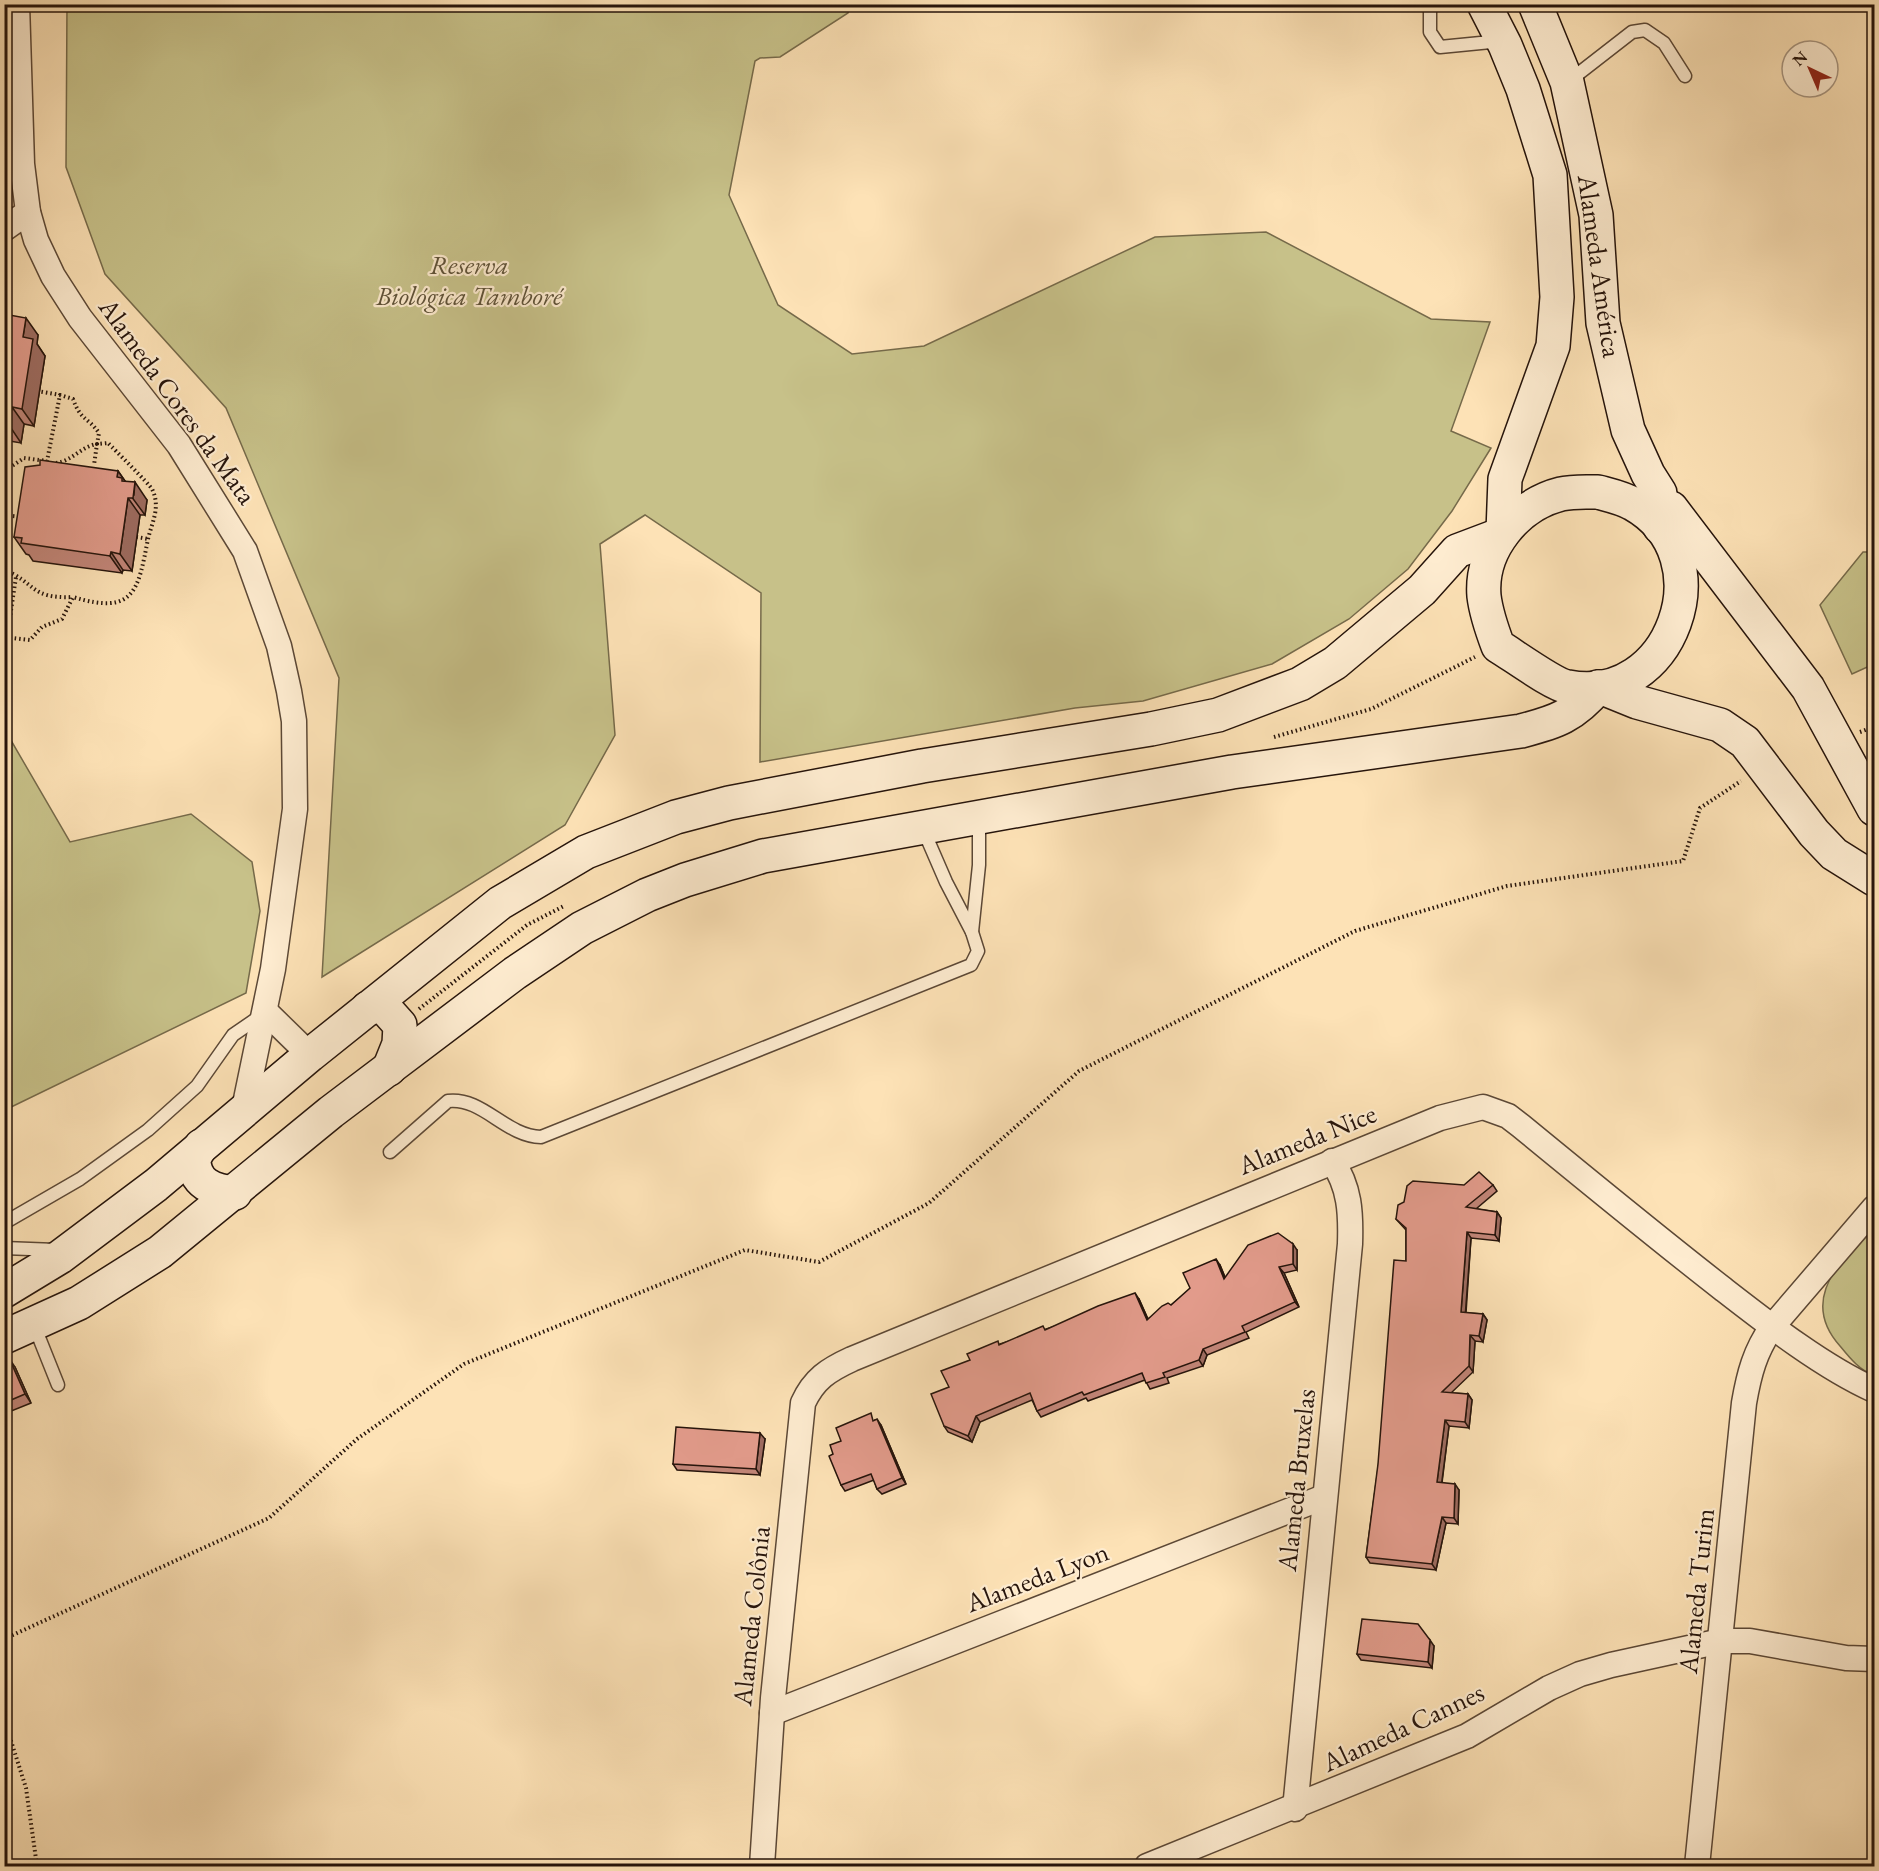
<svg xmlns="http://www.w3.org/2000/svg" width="1879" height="1871" viewBox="0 0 1879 1871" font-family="'EB Garamond',serif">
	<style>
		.green { fill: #c7c189; stroke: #766a4a; stroke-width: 1.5 }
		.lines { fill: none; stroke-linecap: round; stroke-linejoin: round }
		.service-casing { stroke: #5c4836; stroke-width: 15 }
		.minor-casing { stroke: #5c4836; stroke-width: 27 }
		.secondary-casing { stroke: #26140b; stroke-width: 36 }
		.path { stroke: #26140b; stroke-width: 4; stroke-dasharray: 1.5 3; stroke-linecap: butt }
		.service { stroke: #feecd0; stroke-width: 12 }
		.minor { stroke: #feecd0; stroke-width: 24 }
		.secondary { stroke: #feecd0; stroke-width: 33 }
		.wall { fill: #c28578; stroke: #26140b; stroke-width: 1.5 }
		.shaded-wall { fill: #9e6c61; stroke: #26140b; stroke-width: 1.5 }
		.building { fill: #e29b8b; stroke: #26140b; stroke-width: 1.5 }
		.labels { text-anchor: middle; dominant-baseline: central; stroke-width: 4.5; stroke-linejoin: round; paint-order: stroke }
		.park-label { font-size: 27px; font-style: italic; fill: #5e5137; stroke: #feecd0 }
		.street-label { font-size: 27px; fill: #26140b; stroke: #feecd0 }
	</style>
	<rect width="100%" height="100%" fill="#fde2b6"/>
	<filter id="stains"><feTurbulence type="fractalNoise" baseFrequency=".00333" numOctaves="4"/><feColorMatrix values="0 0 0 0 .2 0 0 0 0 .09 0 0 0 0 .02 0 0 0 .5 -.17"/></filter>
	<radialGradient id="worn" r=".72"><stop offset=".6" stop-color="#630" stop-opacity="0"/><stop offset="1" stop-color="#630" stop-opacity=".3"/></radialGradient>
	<g class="green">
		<polygon points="67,5 851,5 848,13 780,57 760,58 755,61 729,195 778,305 852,354 924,346 1155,237 1266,232 1431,319 1490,322 1451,431 1491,448 1452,511 1408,569 1349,619 1272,664 1143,701 1075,708 760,762 761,593 645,515 600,544 615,735 565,825 322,977 339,678 226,408 105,274 66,167"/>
		<polygon points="1863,552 1874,552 1874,664 1852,674 1820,605"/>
		<polygon points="5,730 70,842 191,814 252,862 260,911 246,993 5,1110"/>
		<path d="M1874 1221V1375C1860 1371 1849 1357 1840 1346 1797 1298 1844 1259 1874 1221Z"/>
	</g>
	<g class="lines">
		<g class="service-casing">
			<g id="service">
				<polyline points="1430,4 1430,32 1440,47 1501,41"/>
				<polyline points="1569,81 1632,32 1645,30 1664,43 1685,76"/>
				<polyline points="972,932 979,865 979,819"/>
				<path d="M390 1152 448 1101C483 1097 505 1136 541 1137L971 965 978 951 972 932 946 882 923 829"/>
				<polyline points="4,1223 80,1179 148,1130 197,1086 233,1035 262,1015"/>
				<polyline points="4,1248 56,1250"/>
				<polyline points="34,1325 58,1385"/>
			</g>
		</g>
		<g class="minor-casing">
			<g id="minor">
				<polyline points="17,4 22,164 28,212 36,240 53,276 80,318 179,445 245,551 279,646 289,691 294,721 295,809 273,969 244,1109"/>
				<polyline points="4,229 28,212"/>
				<polyline points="266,1012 310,1055"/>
				<polyline points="772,1713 1324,1497"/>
				<path d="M1295 1809 1350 1244C1351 1213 1350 1187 1332 1161"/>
				<path d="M762 1866 773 1698 803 1403C814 1379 828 1370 852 1359L1440 1118 1483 1107 1508 1116 1521 1126C1588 1181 1655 1236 1723 1289 1768 1324 1823 1367 1874 1390"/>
				<polyline points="1147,1866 1467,1736 1549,1688 1580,1674 1611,1665 1721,1641 1750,1641 1846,1658 1874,1659"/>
				<path d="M1697 1866 1744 1403C1749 1374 1755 1351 1772 1327L1874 1208"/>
			</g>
		</g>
		<g class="secondary-casing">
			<g id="secondary">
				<polyline points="1484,4 1505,45 1523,89 1550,175 1557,297 1553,346 1505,479 1503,532"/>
				<polyline points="1535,4 1567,82 1596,215 1603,323 1628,430 1648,474 1660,493 1660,527"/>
				<path d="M1598 492C1609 495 1623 498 1633 504 1727 557 1671 707 1568 687 1554 685 1513 655 1498 646 1492 630 1486 613 1484 596 1480 549 1517 505 1561 494 1573 491 1587 492 1598 492Z"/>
				<polyline points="1671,508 1808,688 1874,809"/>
				<polyline points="1600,687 1637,702 1720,725 1745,742 1814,833 1834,854 1874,879"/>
				<polyline points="368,1008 383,1006 400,1025 399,1044 389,1069"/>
				<path d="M201 1146 194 1158C193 1183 213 1191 235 1193"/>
				<polyline points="4,1291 60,1257 156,1185 310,1055 500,903 586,852 676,817 729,803 922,766 1151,729 1218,715 1300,684 1335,663 1422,590 1457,551 1502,534"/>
				<path d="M4 1337 79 1303 160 1252 331 1112 515 973 582 928 647 895 685 880 763 856 1232 772 1521 731C1556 722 1574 716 1598 687"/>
			</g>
		</g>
		<g class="path">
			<polyline points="37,391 60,395"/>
			<path d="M56 463C72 461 82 446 97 444L94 465"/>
			<path d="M4 465 12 466 24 458 47 461 60 395 73 399C81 421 87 416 99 433L97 444 108 443C113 448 150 485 152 489 161 507 152 522 148 539 138 590 135 616 73 597L62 619 42 627 30 640 4 637"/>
			<polyline points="4,515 22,517"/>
			<polyline points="132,536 148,539"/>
			<path d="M4 570C36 582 29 599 73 597"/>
			<polyline points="7,637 16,577"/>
			<polyline points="1860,732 1874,727"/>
			<polyline points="1274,737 1371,709 1475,657"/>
			<polyline points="419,1009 527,925 564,906"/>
			<polyline points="4,1639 269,1518 357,1439 464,1364 745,1250 819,1262 929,1203 1079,1071 1355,931 1507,886 1683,861 1700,808 1741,781"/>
			<polyline points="4,1719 26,1788 37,1866"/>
		</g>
		<use href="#service" class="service"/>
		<use href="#minor" class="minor"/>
		<use href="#secondary" class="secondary"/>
	</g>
	<g class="wall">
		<polygon points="4,314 38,335 37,344 45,356 34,426 24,424 21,443 4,440"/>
		<polygon points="118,471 125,481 147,500 145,515 140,515 132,571 123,570 122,573 33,561 29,555 26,554 14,537"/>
		<polygon points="1493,1185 1497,1191 1476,1209 1497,1212 1501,1218 1499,1241 1471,1238 1466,1313 1483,1314 1487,1320 1483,1342 1475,1341 1473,1372 1451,1393 1468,1394 1472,1400 1469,1428 1449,1426 1442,1483 1459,1490 1458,1524 1446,1523 1436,1570 1370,1563 1366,1557 1406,1261 1406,1230 1396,1219"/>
		<polygon points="1297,1250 1297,1270 1284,1273 1299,1307 1246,1332 1249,1338 1207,1355 1203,1366 1167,1378 1169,1383 1150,1389 1145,1380 1088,1401 1086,1398 1041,1417 1037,1411 1032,1400 980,1422 972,1442 948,1432 944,1426 949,1387 970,1360 1000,1344 1139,1299 1148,1319 1171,1305 1220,1265 1225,1277"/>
		<polygon points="4,1360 15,1367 31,1403 4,1414"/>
		<polygon points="875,1420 881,1425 906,1484 882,1494 877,1489 874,1480 845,1491 841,1485 833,1454"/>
		<polygon points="765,1439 760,1475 677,1470 673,1464"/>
		<polygon points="1434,1646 1432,1668 1361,1660 1357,1654"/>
	</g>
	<g class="shaded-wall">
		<polygon points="26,318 38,335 37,344 45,356 34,426 22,409 23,337"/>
		<polygon points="12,407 24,424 21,443 9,425"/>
		<polygon points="118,471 134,494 135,482 147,500 145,515 117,477"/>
		<polygon points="128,498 140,515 132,571 120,554"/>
		<polygon points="111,552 123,570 122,573 110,556"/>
		<polygon points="1497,1212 1501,1218 1499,1241 1495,1235"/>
		<polygon points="1467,1232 1471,1238 1465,1318 1461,1312"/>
		<polygon points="1293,1244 1297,1250 1297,1270 1293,1264"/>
		<polygon points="1216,1259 1220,1265 1228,1285 1224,1279"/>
		<polygon points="1279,1267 1284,1273 1299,1307 1295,1302"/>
		<polygon points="1135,1293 1139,1299 1151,1326 1147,1320"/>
		<polygon points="1483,1314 1487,1320 1483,1342 1479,1336"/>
		<polygon points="1470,1335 1475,1341 1473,1372 1469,1366"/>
		<polygon points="1203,1349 1207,1355 1203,1366 1199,1360"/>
		<polygon points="9,1358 15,1367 31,1403 25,1394"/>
		<polygon points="1468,1394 1472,1400 1469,1428 1465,1422"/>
		<polygon points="976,1416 980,1422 972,1442 968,1436"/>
		<polygon points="877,1419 881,1425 906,1484 902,1478"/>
		<polygon points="1445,1420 1449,1426 1441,1488 1437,1482"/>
		<polygon points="760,1433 765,1439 760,1475 756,1469"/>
		<polygon points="1455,1484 1459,1490 1458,1524 1454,1518"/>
		<polygon points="1442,1517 1446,1523 1436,1570 1432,1564"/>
		<polygon points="1430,1640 1434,1646 1432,1668 1428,1662"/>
	</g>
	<g class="building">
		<polygon points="4,314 26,318 23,337 33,339 22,409 12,407 9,425 4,425"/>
		<polygon points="40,460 118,471 117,477 122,478 122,481 135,482 133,498 128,498 120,554 111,552 110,556 21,543 22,538 14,537 25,467 40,465"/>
		<polygon points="1479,1172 1493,1185 1466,1207 1497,1212 1495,1235 1467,1232 1461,1312 1483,1314 1479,1336 1470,1335 1469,1366 1442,1392 1468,1394 1465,1422 1445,1420 1437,1482 1455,1484 1454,1518 1442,1517 1432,1564 1366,1557 1378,1464 1394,1260 1406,1261 1406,1228 1396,1219 1398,1205 1404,1202 1407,1186 1413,1181 1464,1185"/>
		<polygon points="1278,1233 1293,1244 1293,1264 1279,1267 1295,1302 1242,1326 1245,1332 1203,1349 1199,1360 1163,1373 1165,1377 1146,1383 1142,1373 1084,1395 1082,1392 1037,1411 1030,1393 976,1416 968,1436 944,1426 931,1394 949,1387 941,1371 970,1360 967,1354 998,1341 999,1345 1043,1326 1045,1330 1098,1306 1135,1293 1147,1320 1162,1306 1168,1303 1171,1305 1190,1288 1183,1273 1216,1259 1224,1279 1248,1245"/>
		<polygon points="9,1358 25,1394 4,1403 4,1360"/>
		<polygon points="871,1413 873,1421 877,1419 902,1478 877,1489 871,1474 841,1485 829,1456 833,1454 830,1445 841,1441 836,1428"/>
		<polygon points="676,1427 760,1433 756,1469 673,1464"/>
		<polygon points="1362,1619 1418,1624 1430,1640 1428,1662 1357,1654"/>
	</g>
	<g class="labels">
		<g class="park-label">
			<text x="469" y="264">Reserva<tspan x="469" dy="31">Biológica Tamboré</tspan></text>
		</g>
		<g class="street-label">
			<text transform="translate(1600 266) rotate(82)">Alameda América</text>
			<text transform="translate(178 401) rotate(54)">Alameda Cores da Mata</text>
			<text transform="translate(1307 1139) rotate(-22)">Alameda Nice</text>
			<text transform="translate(1296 1480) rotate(-84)">Alameda Bruxelas</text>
			<text transform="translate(1037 1577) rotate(-21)">Alameda Lyon</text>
			<text transform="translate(1696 1591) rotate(-84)">Alameda Turim</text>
			<text transform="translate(751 1616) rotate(-84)">Alameda Colônia</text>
			<text transform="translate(1403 1727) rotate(-25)">Alameda Cannes</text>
		</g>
	</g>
	<rect width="1879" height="1871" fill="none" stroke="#fde2b6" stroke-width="24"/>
	<rect x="6" y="6" width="1867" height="1859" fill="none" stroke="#26140b" stroke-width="3"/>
	<rect x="12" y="12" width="1855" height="1847" fill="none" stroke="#26140b" stroke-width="1.5"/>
	<g transform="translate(1810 69) rotate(316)"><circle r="28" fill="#feecd0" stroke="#a89681" stroke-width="1.5"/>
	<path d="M0-4.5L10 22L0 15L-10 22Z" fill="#8f2418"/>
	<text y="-9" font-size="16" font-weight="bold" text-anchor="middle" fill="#26140b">N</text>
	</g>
	<rect width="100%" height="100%" filter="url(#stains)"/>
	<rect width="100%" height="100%" fill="url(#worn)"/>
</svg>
